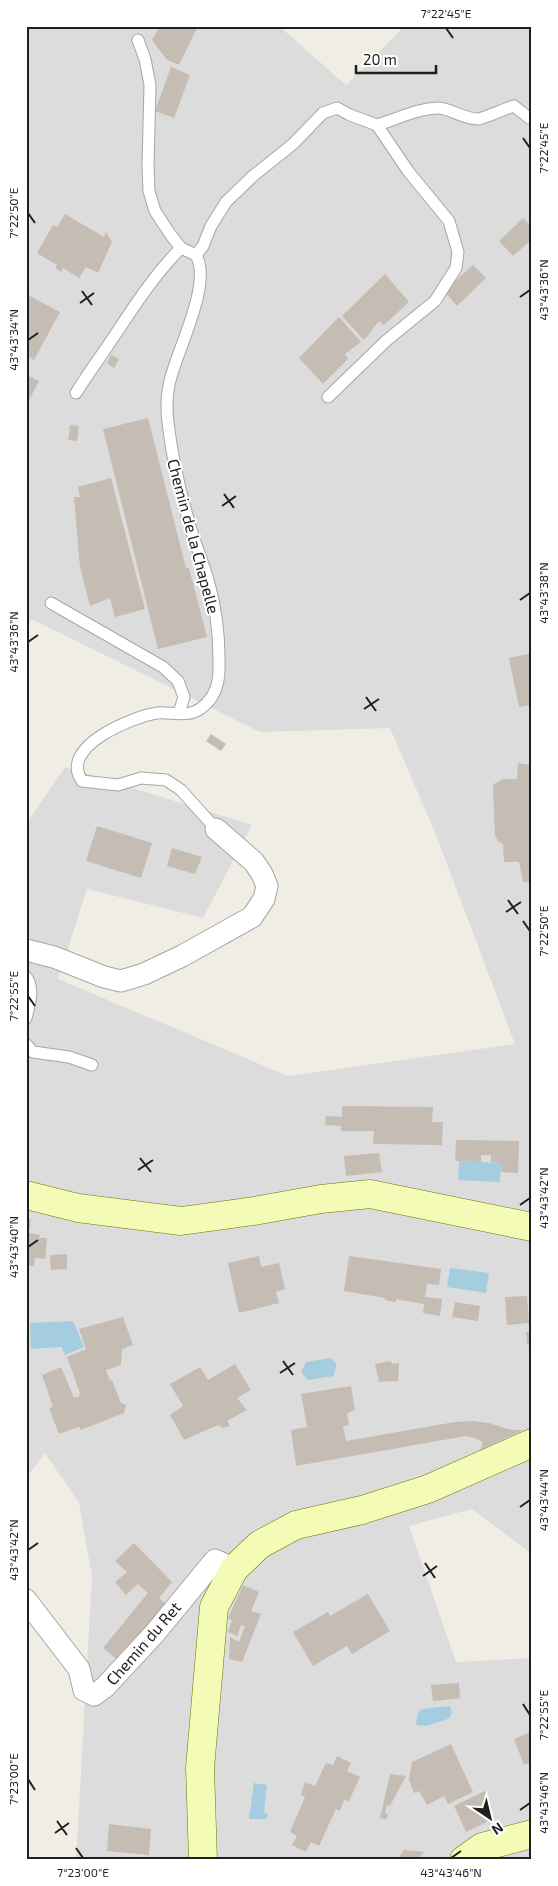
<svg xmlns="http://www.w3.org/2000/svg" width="558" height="1886" viewBox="0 0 558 1886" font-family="'Exo 2',sans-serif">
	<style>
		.residential { fill: #dddcdc }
		.water { fill: #a4cddf }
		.building { fill: #c5bcb4 }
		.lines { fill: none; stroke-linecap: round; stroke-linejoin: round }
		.lane-casing { stroke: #a6a6a6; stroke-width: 13 }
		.street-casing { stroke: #a6a6a6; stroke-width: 23 }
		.secondary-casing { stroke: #637902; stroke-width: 29 }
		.lane { stroke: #fff; stroke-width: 11 }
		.street { stroke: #fff; stroke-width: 21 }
		.secondary { stroke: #f3fbb7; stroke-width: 28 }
		.ticks { fill: none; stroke: #1f1f1f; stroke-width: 2 }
		.labels { text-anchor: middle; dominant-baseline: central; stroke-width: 4; stroke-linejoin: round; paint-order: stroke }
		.street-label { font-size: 16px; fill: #1f1f1f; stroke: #fff }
		.neatline { fill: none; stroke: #1f1f1f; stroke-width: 2 }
		.ticks-label { font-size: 12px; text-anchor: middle; fill: #1f1f1f }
	</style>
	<rect width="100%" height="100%" fill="#f0ede5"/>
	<polygon class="residential" points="26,26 279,26 346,85 405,26 532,26 532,1554 472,1509 409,1526 456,1662 532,1658 532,1860 76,1860 92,1576 79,1503 45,1453 26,1478 26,824 65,767 252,825 203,918 87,889 58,979 288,1076 515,1044 436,835 390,728 260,732 32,619 26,625"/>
	<g class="water">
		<polygon points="459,1161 501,1163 500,1182 458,1180"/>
		<polygon points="450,1268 489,1273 486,1293 447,1287"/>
		<polygon points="73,1321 84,1347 65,1355 61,1347 31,1349 30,1323"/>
		<path d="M331 1358C341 1367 334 1366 334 1376L308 1380 301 1372 306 1362Z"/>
		<path d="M450 1706C454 1717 449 1719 439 1722 427 1725 431 1727 416 1725L418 1712 422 1709Z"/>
		<polygon points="254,1783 267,1785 264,1813 268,1814 267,1819 249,1819"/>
	</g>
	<g class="building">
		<polygon points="160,26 198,26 179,65 167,60 152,40"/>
		<polygon points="171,67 190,75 174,118 155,111"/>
		<polygon points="65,214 104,237 106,232 112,242 98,273 86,267 79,278 63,268 61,272 55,268 57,265 37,253 53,225 57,227"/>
		<polygon points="523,218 532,227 532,239 513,256 499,241"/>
		<polygon points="473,265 486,278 457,306 444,291"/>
		<polygon points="385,274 409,302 384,325 379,321 364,340 342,316"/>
		<polygon points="26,294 60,312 34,360 26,355"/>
		<polygon points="339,317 361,342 345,354 348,359 323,384 299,358"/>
		<polygon points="111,355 119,359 114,368 107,363"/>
		<polygon points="27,375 39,381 28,402 26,401"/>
		<polygon points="148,418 186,568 189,568 207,637 158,649 103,429"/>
		<polygon points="70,425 79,426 77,441 68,440"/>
		<polygon points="111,478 145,609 115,617 110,598 90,606 80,567 74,497 80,497 78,487"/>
		<polygon points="532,653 532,705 519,707 509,658"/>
		<polygon points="211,734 226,744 221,751 206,741"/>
		<polygon points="518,763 532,765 532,882 523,882 519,862 504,862 503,844 498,841 495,835 493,788 494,784 503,779 517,779"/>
		<polygon points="97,826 152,843 141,878 86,861"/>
		<polygon points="172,848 202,857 195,874 167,866"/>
		<polygon points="342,1106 433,1107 432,1122 443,1122 442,1145 373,1144 374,1131 341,1131 341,1126 325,1125 326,1116 342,1117"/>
		<polygon points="456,1140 519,1141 518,1173 501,1172 501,1163 491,1162 491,1155 481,1155 481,1162 455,1161"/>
		<polygon points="379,1153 382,1172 346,1176 344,1156"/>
		<polygon points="26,1219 31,1219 29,1233 40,1235 39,1238 47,1238 45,1259 35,1258 34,1266 26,1265"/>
		<polygon points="67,1254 67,1269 51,1270 50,1255"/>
		<polygon points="259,1256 261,1267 279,1263 285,1289 276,1292 279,1303 239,1313 228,1263"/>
		<polygon points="349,1256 441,1269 439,1285 427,1284 425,1297 442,1299 440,1316 423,1313 424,1304 396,1299 396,1302 385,1300 385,1298 344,1291"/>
		<polygon points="527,1296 529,1323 507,1325 505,1297"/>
		<polygon points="455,1302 480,1306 478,1321 452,1317"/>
		<polygon points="123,1317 133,1345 122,1349 121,1365 106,1370 110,1381 112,1380 121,1403 126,1405 124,1413 81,1430 79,1427 59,1434 49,1408 53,1407 42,1375 61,1367 74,1398 80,1396 79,1393 80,1393 67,1357 86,1349 79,1329"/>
		<polygon points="526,1332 532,1332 532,1345 527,1345"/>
		<polygon points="391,1361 392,1364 399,1363 398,1381 379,1382 375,1364"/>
		<polygon points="235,1364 251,1390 237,1398 247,1410 227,1421 230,1426 223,1428 218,1425 184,1440 170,1415 183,1406 170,1384 200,1367 208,1380"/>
		<polygon points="351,1386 355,1410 347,1413 349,1425 343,1426 346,1441 455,1422 472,1421 489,1423 512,1430 523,1430 480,1450 482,1446 482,1442 477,1439 466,1436 296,1466 291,1430 307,1427 301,1394"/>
		<polygon points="134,1543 172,1582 159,1598 165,1603 119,1661 103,1648 148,1593 138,1584 126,1595 115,1582 127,1572 115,1561"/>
		<polygon points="243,1585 259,1592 251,1611 261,1614 242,1662 229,1659 230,1637 239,1642 245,1626 241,1625 237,1636 228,1632 232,1620 228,1618"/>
		<polygon points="368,1594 390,1631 352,1654 347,1646 313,1666 293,1632 328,1612 330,1616"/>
		<polygon points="459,1683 460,1698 433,1701 431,1685"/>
		<polygon points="532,1732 532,1762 524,1765 514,1739"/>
		<polygon points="451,1744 473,1792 448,1804 444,1796 427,1805 419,1791 414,1793 409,1780 412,1762"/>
		<polygon points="337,1756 351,1763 347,1771 360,1777 349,1801 344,1800 340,1811 336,1809 319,1846 311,1842 306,1852 292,1845 297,1836 290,1832 305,1797 301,1795 305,1782 315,1786 326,1763 333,1765"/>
		<polygon points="390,1774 406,1776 390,1806 387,1805 385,1813 388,1814 387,1819 380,1818"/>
		<polygon points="487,1790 487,1822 466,1832 454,1806"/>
		<polygon points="109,1824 151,1829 149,1855 107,1851"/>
		<polygon points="404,1850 424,1852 418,1860 397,1860"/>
	</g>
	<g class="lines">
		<g class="lane-casing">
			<g id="lane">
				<polyline points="138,40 145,59 150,85 148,165 149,191 155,211 170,234 181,248 196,255"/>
				<path d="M377 125C398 119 415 109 437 108 448 107 463 119 478 119 482 119 507 108 514 106L529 118"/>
				<path d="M196 255C213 285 175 353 169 385 166 398 167 417 169 430 173 463 181 495 190 526 195 544 203 562 208 580 215 604 219 633 219 658 219 668 220 678 216 688 213 698 204 708 194 712 185 716 167 712 157 713 132 717 58 747 82 781L118 785 141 778 166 780 181 790 216 829"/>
				<polyline points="196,255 203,246 211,226 226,202 253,176 293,144 323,113 337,108 350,115 377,125 408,171 449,221 458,252 456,268 435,301 387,340 328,397"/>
				<path d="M76 393C87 375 99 359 111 341 133 308 153 276 181 248"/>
				<polyline points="51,603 163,667 178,681 184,697 179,713"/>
				<path d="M26 977C35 987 29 1006 26 1018"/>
				<polyline points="26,1044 33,1052 69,1057 92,1065"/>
			</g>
		</g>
		<g class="street-casing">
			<g id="street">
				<polyline points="26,950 54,957 104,977 121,981 144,974 182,956 252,917 264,899 267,886 262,874 254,862 216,829"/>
				<polyline points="26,1600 79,1669 84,1690 94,1695 105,1687 155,1633 215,1560 234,1569"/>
			</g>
		</g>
		<g class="secondary-casing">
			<g id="secondary">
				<polyline points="26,1195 78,1208 181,1221 254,1211 321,1199 370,1194 532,1227"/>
				<polyline points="203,1860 200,1768 214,1607 234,1569 259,1545 296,1525 362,1510 428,1489 532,1443"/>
				<polyline points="464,1860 482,1847 532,1834"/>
			</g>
		</g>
		<use href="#lane" class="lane"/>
		<use href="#street" class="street"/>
		<use href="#secondary" class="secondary"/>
	</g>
	<path class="ticks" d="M446 28 453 38M523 138 530 148M28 213 35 223M82 291 92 305M520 297 530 290M80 303 94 293M28 340 38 333M224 494 234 508M222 506 236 496M520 600 530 593M28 642 38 635M366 697 376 711M364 709 379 699M508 900 518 914M506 912 521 902M523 921 530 931M28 996 35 1006M140 1158 151 1172M138 1170 153 1160M520 1205 530 1198M28 1247 38 1240M283 1361 293 1375M280 1373 295 1363M520 1507 530 1500M28 1550 38 1543M425 1563 435 1578M423 1576 437 1566M523 1704 530 1715M28 1779 35 1790M520 1810 530 1803M57 1821 67 1835M55 1833 69 1823M76 1848 83 1858M451 1858 461 1851"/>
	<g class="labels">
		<g class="street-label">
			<text transform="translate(194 536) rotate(75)">Chemin de la Chapelle</text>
			<text transform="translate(143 1643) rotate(-49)">Chemin du Ret</text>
		</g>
	</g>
	<rect width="558" height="1886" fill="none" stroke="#ffffff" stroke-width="55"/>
	<g transform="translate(490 1818) rotate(145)" stroke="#ffffff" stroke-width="4" paint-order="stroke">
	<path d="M0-4L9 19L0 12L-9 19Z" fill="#1f1f1f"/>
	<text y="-8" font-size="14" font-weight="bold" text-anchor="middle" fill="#1f1f1f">N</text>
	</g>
	<path d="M356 65v8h80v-8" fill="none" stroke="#1f1f1f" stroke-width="2.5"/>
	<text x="363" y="65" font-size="15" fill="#1f1f1f" stroke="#ffffff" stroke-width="4" paint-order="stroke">20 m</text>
	<rect x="28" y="28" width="502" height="1830" class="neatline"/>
	<g class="ticks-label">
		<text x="446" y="18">7°22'45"E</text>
		<text transform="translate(544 148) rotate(-90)" y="4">7°22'45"E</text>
		<text transform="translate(14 213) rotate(-90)" y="4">7°22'50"E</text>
		<text transform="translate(544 290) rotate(-90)" y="4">43°43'36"N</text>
		<text transform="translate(14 340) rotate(-90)" y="4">43°43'34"N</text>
		<text transform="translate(544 593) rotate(-90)" y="4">43°43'38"N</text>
		<text transform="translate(14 642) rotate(-90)" y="4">43°43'36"N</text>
		<text transform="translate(544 931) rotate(-90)" y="4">7°22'50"E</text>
		<text transform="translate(14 996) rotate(-90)" y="4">7°22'55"E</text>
		<text transform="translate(544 1198) rotate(-90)" y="4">43°43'42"N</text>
		<text transform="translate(14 1247) rotate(-90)" y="4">43°43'40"N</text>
		<text transform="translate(544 1500) rotate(-90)" y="4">43°43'44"N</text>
		<text transform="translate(14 1550) rotate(-90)" y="4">43°43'42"N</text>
		<text transform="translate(544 1715) rotate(-90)" y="4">7°22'55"E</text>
		<text transform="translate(14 1779) rotate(-90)" y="4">7°23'00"E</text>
		<text transform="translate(544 1803) rotate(-90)" y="4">43°43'46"N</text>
		<text x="83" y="1877">7°23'00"E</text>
		<text x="451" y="1877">43°43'46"N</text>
	</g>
</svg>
